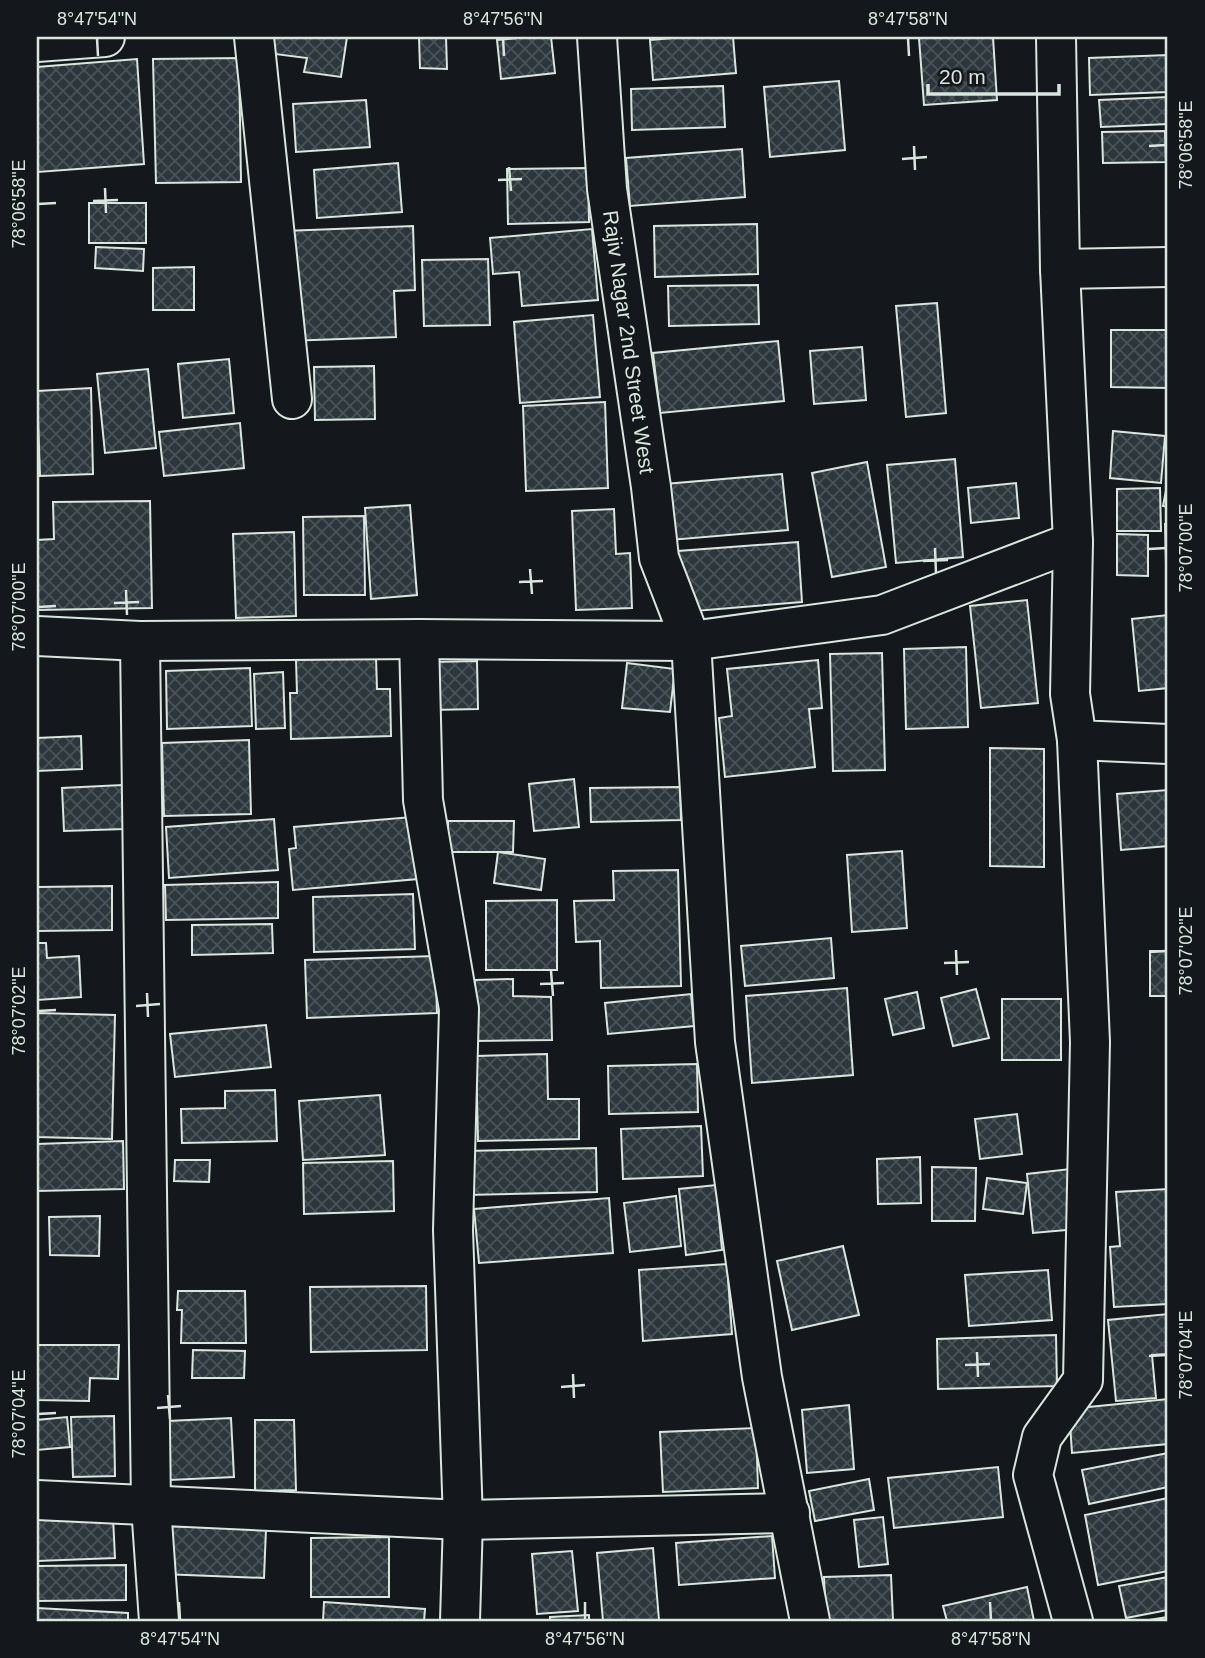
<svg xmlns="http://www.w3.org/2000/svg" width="1205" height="1658" viewBox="0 0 1205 1658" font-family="Arial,sans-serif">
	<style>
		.building { fill: url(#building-cross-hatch); stroke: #d8e6dc; stroke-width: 2 }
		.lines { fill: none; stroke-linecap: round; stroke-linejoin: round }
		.street-casing { stroke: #d8e6dc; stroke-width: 42 }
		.secondary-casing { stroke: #d8e6dc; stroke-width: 42 }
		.street { stroke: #14181c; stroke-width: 38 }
		.secondary { stroke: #14181c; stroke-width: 38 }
		.ticks { fill: none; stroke: #d8e6dc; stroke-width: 2.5 }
		.labels { text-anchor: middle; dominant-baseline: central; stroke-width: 5; stroke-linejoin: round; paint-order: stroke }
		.street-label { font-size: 21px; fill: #d8e6dc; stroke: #14181c }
		.neatline { fill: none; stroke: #d8e6dc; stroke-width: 2.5 }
		.ticks-label { font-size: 18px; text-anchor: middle; fill: #d8e6dc }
	</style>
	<defs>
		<pattern id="building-cross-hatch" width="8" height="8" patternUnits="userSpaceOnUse" patternTransform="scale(1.75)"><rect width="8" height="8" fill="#2c363c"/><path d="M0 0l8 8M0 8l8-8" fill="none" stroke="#4a5358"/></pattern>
	</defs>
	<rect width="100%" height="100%" fill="#14181c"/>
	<g class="building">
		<polygon points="269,37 347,37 341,77 304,72 307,58 267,53"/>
		<polygon points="419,37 446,37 447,69 420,68"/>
		<polygon points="528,37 551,37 555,73 501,79 497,40"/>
		<polygon points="684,37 733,37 736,73 653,80 650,40"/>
		<polygon points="934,37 993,37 997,100 924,105 919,38"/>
		<polygon points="1168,55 1168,92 1090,95 1089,58"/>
		<polygon points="239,58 241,182 156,183 153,59"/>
		<polygon points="137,59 144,164 38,172 37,67"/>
		<polygon points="839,81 845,150 770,157 764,87"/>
		<polygon points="723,86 725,127 632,130 631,89"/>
		<polygon points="1168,97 1168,124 1101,127 1099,100"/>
		<polygon points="366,100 370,147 296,152 293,104"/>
		<polygon points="1165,131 1166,162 1103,163 1102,132"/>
		<polygon points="742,149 745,197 630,206 626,158"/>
		<polygon points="398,163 402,212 317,218 314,170"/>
		<polygon points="588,168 589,222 508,224 507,169"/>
		<rect x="89" y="203" width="57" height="40"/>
		<polygon points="757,224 758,274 655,277 654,226"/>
		<polygon points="413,226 415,290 394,291 396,337 287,341 284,231"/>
		<polygon points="592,229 598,300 522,306 519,272 493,274 490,238"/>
		<polygon points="96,247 144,249 143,271 95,268"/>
		<polygon points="488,259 490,325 424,326 422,260"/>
		<polygon points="194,267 194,310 153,310 153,268"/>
		<polygon points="758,285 759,324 669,326 668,286"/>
		<polygon points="937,303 946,413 906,417 896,306"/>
		<polygon points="593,315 600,397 520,403 514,322"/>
		<polygon points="1111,330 1168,330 1168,388 1111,387"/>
		<polygon points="778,341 784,401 660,413 653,353"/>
		<polygon points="862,347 866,400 814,404 810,351"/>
		<polygon points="229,359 234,413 183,418 178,364"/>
		<polygon points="374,366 375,419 315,420 314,367"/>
		<polygon points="148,369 156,448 105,453 97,374"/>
		<polygon points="91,388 93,474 40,476 37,391"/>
		<polygon points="605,402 608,488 526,491 523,406"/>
		<polygon points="240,423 244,468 164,476 159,432"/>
		<polygon points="1113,431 1165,436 1161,483 1110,478"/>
		<polygon points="955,459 963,557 896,563 887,465"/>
		<polygon points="867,462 886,567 832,577 812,473"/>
		<polygon points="782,474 788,530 670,540 665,484"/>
		<polygon points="1168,480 1168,507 1163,506"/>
		<polygon points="1016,483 1019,518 971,523 968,488"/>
		<polygon points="1160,488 1161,531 1117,531 1117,489"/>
		<polygon points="150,501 152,608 37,610 37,540 54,539 53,502"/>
		<polygon points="410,505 417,595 371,599 365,508"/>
		<polygon points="614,509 616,554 630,553 632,608 576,610 572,511"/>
		<polygon points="364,516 365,595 304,595 303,517"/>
		<polygon points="1165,524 1168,524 1168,564 1166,564"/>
		<polygon points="294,532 296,616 236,618 233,534"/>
		<polygon points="1117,534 1148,535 1148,576 1117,575"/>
		<polygon points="798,542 802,602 683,612 678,551"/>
		<polygon points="1027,600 1038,703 981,708 970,606"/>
		<polygon points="1168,615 1168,688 1139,691 1132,619"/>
		<polygon points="966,647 968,727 906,729 904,649"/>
		<polygon points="882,653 885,770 833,771 830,654"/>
		<polygon points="376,657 377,689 390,689 391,736 291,739 290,693 297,693 296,660"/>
		<polygon points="818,660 822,708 809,709 815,767 725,777 719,718 732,716 727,669"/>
		<polygon points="477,661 478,709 432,710 431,662"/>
		<polygon points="627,663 675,669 670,712 622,708"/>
		<polygon points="250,668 252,726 167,729 166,671"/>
		<polygon points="283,672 285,728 256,729 254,674"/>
		<polygon points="81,736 82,769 37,771 37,738"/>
		<polygon points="249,740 251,814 164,816 162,743"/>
		<polygon points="990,748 1044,749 1044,867 990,866"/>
		<polygon points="574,779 579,827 534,831 529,784"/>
		<polygon points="122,785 124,829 64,831 62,788"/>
		<polygon points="680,787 681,820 591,822 590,788"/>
		<polygon points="1168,790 1168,846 1121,850 1117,794"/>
		<polygon points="412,817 418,879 293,890 289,849 296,848 294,827"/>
		<polygon points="274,819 278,870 169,878 166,827"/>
		<polygon points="448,821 514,821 513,852 448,852"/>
		<polygon points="902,851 907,928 852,932 847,855"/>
		<polygon points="498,852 545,859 541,890 494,883"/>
		<polygon points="678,870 681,986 601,988 600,941 576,942 574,901 614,900 613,871"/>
		<polygon points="278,882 278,918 166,920 165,885"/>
		<polygon points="112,886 112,930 37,931 37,887"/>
		<polygon points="413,894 415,949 314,952 313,897"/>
		<polygon points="557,900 557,970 486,970 486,901"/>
		<polygon points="272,924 273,953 192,955 192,925"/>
		<polygon points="831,938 834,978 745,986 741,946"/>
		<polygon points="37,943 46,943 47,958 79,956 81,997 37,1000"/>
		<rect x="1150" y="951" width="18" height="45"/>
		<polygon points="435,956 437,1013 307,1018 305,960"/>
		<polygon points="513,979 513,996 551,997 552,1040 476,1041 475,980"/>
		<polygon points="847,988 853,1075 752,1083 746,996"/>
		<polygon points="976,989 989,1038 953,1046 941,998"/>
		<polygon points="917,992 924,1028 893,1035 885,999"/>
		<polygon points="691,994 694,1026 608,1034 605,1003"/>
		<rect x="1002" y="999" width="59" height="61"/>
		<polygon points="37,1013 115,1015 112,1139 37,1137"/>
		<polygon points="266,1025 271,1067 175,1077 170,1034"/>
		<polygon points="547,1054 548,1099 579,1099 579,1139 478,1141 476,1056"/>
		<polygon points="697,1064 698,1112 609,1114 608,1066"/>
		<polygon points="275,1090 277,1141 182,1143 181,1109 225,1108 225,1091"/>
		<polygon points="380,1095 385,1155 303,1160 299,1101"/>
		<polygon points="1017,1114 1022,1154 980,1159 975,1119"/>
		<polygon points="701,1126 703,1176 623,1179 621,1129"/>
		<polygon points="123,1141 124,1189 37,1191 37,1144"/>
		<polygon points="596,1148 597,1192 466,1195 465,1151"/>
		<polygon points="920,1157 921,1203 878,1204 877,1159"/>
		<polygon points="175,1160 210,1160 209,1182 174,1181"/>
		<polygon points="393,1161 394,1211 304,1214 303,1163"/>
		<polygon points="932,1167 976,1168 975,1221 932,1221"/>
		<polygon points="1070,1169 1077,1229 1033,1233 1027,1174"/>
		<polygon points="987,1178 1027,1183 1023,1214 983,1209"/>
		<polygon points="716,1185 722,1250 686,1255 679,1189"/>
		<polygon points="1168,1189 1168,1304 1114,1307 1110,1247 1120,1246 1116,1192"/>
		<polygon points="676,1196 681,1246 630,1252 624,1203"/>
		<polygon points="609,1198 613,1253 479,1263 474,1209"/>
		<polygon points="100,1216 99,1256 50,1255 49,1217"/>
		<polygon points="843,1246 859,1315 792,1330 777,1261"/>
		<polygon points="727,1264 732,1334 643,1341 639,1270"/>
		<polygon points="1048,1270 1052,1320 969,1326 965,1275"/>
		<polygon points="426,1286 427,1350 311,1352 310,1287"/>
		<polygon points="178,1291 245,1291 246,1343 181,1343 182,1310 177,1310"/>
		<polygon points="1168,1314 1168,1354 1152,1355 1156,1398 1116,1401 1108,1320"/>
		<polygon points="1056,1335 1057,1386 938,1389 937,1339"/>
		<polygon points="37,1345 119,1345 118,1379 90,1378 89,1401 37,1400"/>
		<polygon points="193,1350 245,1351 244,1378 192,1378"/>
		<polygon points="1168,1399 1168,1444 1072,1453 1069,1409"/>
		<polygon points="849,1405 854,1469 807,1473 802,1410"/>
		<polygon points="114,1416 115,1476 73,1477 71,1417"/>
		<polygon points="67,1417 70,1447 37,1450 37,1420"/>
		<polygon points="231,1418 234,1477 170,1480 168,1421"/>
		<polygon points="255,1420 294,1420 296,1490 255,1491"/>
		<polygon points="756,1428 758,1488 663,1492 660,1432"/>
		<polygon points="1168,1453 1168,1487 1089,1504 1082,1470"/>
		<polygon points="998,1467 1003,1517 894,1528 888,1478"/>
		<polygon points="869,1479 874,1510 815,1521 809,1491"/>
		<polygon points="1168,1498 1168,1571 1098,1585 1085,1515"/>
		<polygon points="113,1517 115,1558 37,1561 37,1520"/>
		<polygon points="883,1517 888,1564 859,1567 854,1520"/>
		<polygon points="164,1526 266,1529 264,1578 162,1574"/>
		<polygon points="772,1536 775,1578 679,1585 676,1543"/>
		<polygon points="389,1537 389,1597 311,1597 311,1538"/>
		<polygon points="653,1548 659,1620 603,1621 597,1553"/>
		<polygon points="572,1551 578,1611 537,1614 532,1554"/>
		<polygon points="126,1565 126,1600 37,1601 37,1566"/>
		<polygon points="891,1575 893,1620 826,1621 824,1577"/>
		<polygon points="1168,1577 1168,1610 1126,1618 1119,1586"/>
		<polygon points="1027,1587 1034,1621 947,1621 943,1606"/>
		<polygon points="324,1602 425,1609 424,1621 323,1621"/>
		<polygon points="37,1608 128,1613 128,1621 37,1621"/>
		<polygon points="589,1615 589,1621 550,1621 550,1617"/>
		<polygon points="1168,1617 1168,1621 1143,1621"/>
	</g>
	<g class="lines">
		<g class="street-casing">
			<g id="street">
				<polyline points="254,37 292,399"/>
				<polyline points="597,37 607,189 651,487 659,558 691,641 715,1042 762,1377 810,1621"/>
				<polyline points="37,42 105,37"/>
				<polyline points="1073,542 1070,694 1077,740 1168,744"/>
				<polyline points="419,639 423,800 459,1009 453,1230 463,1520 460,1621"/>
				<polyline points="140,641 151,1506 159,1621"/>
				<polyline points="37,1500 463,1520 790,1513"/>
				<polyline points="1073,1621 1033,1475 1042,1437 1083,1380 1090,1042 1077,740"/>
			</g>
		</g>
		<g class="secondary-casing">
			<g id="secondary">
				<polyline points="1060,269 1168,267"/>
				<polyline points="37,636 140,641 419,639 691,641 882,615 1073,542 1060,269 1056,37"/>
			</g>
		</g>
		<use href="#street" class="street"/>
		<use href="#secondary" class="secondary"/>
	</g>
	<path class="ticks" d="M97 38 98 56M503 38 504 56M908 38 909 56M914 146 915 170M1149 146 1166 145M902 159 927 157M509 167 511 191M498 180 522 179M105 188 106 213M93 201 118 200M38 204 56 203M935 548 936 573M1149 549 1166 548M923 561 948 560M530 569 532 594M519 582 543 581M126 590 127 615M114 603 139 602M38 607 56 606M956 950 957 975M1149 952 1166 951M944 963 969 962M551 971 553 996M540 984 564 983M147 993 148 1017M136 1006 160 1004M38 1011 56 1010M977 1352 978 1377M1149 1356 1166 1355M965 1365 990 1364M573 1374 574 1398M561 1387 585 1385M168 1395 170 1419M157 1408 181 1406M38 1414 56 1413M179 1602 180 1620M585 1602V1620M990 1602 991 1620"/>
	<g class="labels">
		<g class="street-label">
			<text transform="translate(629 342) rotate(82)">Rajiv Nagar 2nd Street West</text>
		</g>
	</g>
	<rect width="1205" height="1658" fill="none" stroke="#14181c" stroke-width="77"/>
	<path d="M928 84v10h131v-10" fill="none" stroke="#d8e6dc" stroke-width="3.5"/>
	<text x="939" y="84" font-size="21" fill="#d8e6dc" stroke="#14181c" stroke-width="5" paint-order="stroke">20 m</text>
	<rect x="38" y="38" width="1128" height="1582" class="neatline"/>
	<g class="ticks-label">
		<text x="97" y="25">8°47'54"N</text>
		<text x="503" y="25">8°47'56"N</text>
		<text x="908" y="25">8°47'58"N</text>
		<text transform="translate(1186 145) rotate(-90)" y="6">78°06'58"E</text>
		<text transform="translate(19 204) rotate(-90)" y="6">78°06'58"E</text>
		<text transform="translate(1186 548) rotate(-90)" y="6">78°07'00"E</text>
		<text transform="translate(19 607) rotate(-90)" y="6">78°07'00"E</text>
		<text transform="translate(1186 951) rotate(-90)" y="6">78°07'02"E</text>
		<text transform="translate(19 1011) rotate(-90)" y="6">78°07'02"E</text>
		<text transform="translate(1186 1355) rotate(-90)" y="6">78°07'04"E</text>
		<text transform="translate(19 1414) rotate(-90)" y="6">78°07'04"E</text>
		<text x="180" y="1645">8°47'54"N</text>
		<text x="585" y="1645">8°47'56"N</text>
		<text x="991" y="1645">8°47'58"N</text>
	</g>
</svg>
